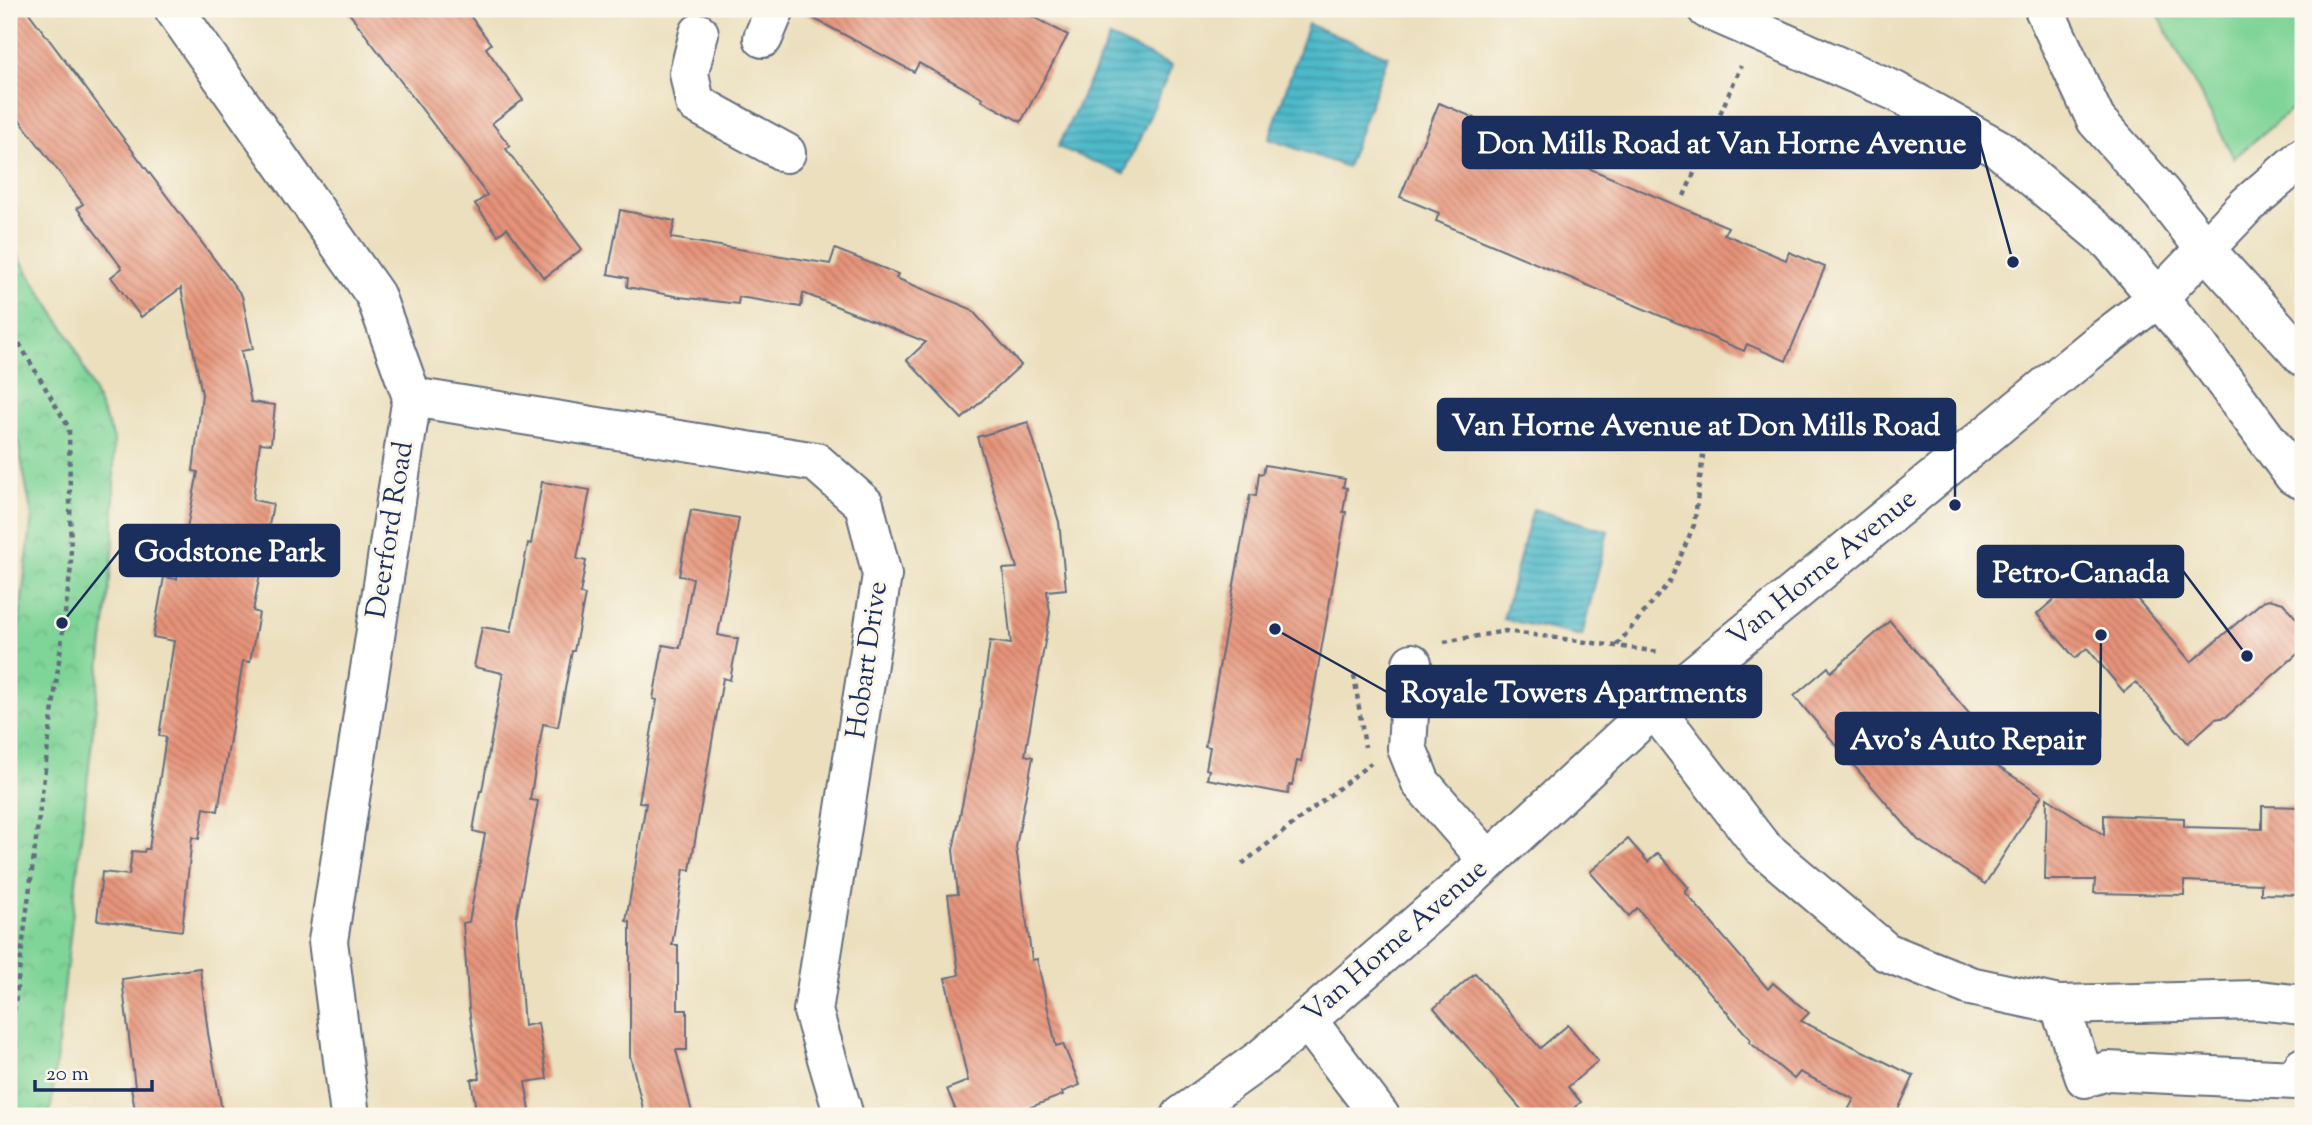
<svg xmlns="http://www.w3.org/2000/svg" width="2312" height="1125" viewBox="0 0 2312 1125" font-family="'Sorts Mill Goudy',serif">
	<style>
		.grass { fill: #7fd497; stroke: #4d827a; stroke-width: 2 }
		.park { fill: url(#park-crowns); stroke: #4d827a; stroke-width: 2 }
		.water { fill: url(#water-rules); stroke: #347494; stroke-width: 2 }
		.building { fill: url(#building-back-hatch) }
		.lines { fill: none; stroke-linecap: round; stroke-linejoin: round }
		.minor-casing { stroke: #646d7f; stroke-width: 42 }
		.major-casing { stroke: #646d7f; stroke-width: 42 }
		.path { stroke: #646d7f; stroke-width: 4.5; stroke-dasharray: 5 5; stroke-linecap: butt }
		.minor { stroke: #fff; stroke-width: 38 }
		.major { stroke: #fff; stroke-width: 38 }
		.labels { text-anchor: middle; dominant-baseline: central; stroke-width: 6; stroke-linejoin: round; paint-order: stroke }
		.street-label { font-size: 28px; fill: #1b2f5e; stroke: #fbf7ec }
		.leader { fill: none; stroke: #1b2f5e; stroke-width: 2.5 }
		.callout-dot { fill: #1b2f5e; stroke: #fbf7ec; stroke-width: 2.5 }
		.callout { fill: #1b2f5e; stroke: #1b2f5e; stroke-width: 2.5 }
		.callout-label { font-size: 30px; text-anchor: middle; font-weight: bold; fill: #fff }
	</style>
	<defs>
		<pattern id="park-crowns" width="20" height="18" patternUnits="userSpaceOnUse" patternTransform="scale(1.75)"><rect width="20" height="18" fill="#7fd497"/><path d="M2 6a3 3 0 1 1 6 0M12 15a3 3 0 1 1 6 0" fill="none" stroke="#6db685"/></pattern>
		<pattern id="water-rules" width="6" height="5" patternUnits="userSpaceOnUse" patternTransform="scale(1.75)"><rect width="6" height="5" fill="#4db9c9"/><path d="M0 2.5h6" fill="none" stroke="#3f97a6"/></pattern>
		<pattern id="building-back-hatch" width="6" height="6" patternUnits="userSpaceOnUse" patternTransform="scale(1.75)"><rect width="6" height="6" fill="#e69378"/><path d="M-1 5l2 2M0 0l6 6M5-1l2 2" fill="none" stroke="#ba7866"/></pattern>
	</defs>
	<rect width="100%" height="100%" fill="#fbf7ec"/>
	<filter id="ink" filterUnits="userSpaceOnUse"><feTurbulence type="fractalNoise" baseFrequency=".0143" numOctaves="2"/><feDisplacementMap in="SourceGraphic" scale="14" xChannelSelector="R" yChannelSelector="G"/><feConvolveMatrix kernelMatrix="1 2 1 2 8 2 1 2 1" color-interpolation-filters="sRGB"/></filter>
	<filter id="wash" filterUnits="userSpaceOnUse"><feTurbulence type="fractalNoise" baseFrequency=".00686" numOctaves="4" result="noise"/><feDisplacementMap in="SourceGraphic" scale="28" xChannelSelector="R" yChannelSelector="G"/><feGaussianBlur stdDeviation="1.57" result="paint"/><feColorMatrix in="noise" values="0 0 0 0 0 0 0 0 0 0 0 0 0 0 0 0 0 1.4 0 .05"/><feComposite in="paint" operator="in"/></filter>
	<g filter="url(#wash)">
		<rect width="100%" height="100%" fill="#ebdfbd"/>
		<polygon class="grass" points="2155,9 2303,9 2303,100 2234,158"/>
		<polygon class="park" points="9,242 72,341 114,439 114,543 50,1116 9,1116 9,704 32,517 16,431 9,418"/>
		<g class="water">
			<polygon points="1308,24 1388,56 1347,167 1269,139"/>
			<polygon points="1110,37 1172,66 1124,174 1058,147"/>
			<polygon points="1533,509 1608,531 1582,636 1503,619"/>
		</g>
		<g id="blocks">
			<g class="building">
				<polygon points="9,9 26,9 242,296 253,349 241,351 251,402 275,405 271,444 260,443 253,500 273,504 253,611 259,613 250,662 243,661 218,811 204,808 199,839 192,837 182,931 97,920 102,872 129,875 132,851 144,852 145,849 149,849 166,737 159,736 174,641 153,637 164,577 177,579 198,472 193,471 202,394 181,288 141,317 111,277 122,268 77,208 83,204 9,106"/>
				<polygon points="346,9 465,9 491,44 486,48 523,100 492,123 510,146 506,149 582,249 544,278 507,228 498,235 475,204 487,195"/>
				<polygon points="796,9 1018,9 1068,35 1021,122 981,100 983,98 919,63 914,72"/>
				<polygon points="1439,103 1475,118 1472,127 1538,154 1541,148 1728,227 1724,234 1786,260 1789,252 1825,267 1786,361 1747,344 1744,351 1549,269 1436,221 1439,213 1400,197"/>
				<polygon points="620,210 675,221 671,238 830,264 835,249 898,274 896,278 971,309 1021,365 962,419 907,360 926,342 803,293 801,307 739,297 738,304 680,297 627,287 628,278 608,274"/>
				<polygon points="1028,422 1059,522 1066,589 1047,591 1050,613 1025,755 1033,757 1016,847 1032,960 1037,959 1056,1046 1063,1044 1080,1085 1062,1092 1063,1095 1007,1116 958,1116 947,1089 968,1081 945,978 959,975 948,895 958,894 953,850 978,725 990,641 1011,644 1003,569 1017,568 977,437"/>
				<polygon points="1265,465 1345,479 1343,487 1347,488 1343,512 1346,512 1301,762 1297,761 1292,785 1289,785 1288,794 1207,779 1209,770 1206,769 1210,747 1205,746 1250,495 1256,496 1259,473 1263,474"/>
				<polygon points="542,482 590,490 577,559 586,561 580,594 585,595 574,651 572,651 558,727 543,724 530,800 538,801 516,919 524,1026 538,1023 547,1079 525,1082 531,1116 477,1116 471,1079 480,1079 469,1009 463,923 469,922 485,834 473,831 480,791 482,791 503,673 474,667 482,627 511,632 528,543 531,544"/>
				<polygon points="691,510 739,518 718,635 738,639 730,680 723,678 690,870 684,869 672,945 678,945 678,1010 687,1010 687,1050 676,1050 693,1116 645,1116 630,1056 630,922 626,921 646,803 639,802 657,700 653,699 663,645 680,648 693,578 679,576"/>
				<polygon points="2102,558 2191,662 2263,601 2269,599 2283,603 2303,626 2303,649 2226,717 2215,719 2188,743 2136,682 2124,692 2087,648 2075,658 2037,614"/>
				<polygon points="1890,621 1991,739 1975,752 2042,795 1985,884 1918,840 1794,696 1828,667 1831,672"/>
				<polygon points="2047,798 2104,835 2104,815 2184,818 2184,827 2262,829 2262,806 2303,807 2303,895 2261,894 2261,884 2184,881 2184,895 2094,893 2095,880 2045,880"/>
				<polygon points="1628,839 1648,862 1658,853 1689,888 1685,892 1768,989 1773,983 1809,1013 1801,1021 1914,1076 1895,1116 1845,1116 1854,1099 1800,1072 1794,1079 1749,1042 1751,1040 1637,908 1629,916 1590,872"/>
				<polygon points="200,968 208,1033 223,1116 136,1116 131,1087 135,1087 122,979"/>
				<polygon points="1475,973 1540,1048 1568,1025 1598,1061 1568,1087 1581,1102 1565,1116 1527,1116 1434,1008"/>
			</g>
		</g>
	</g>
	<g filter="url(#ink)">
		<use href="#blocks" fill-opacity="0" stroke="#646d7f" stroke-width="2"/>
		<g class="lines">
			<g class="minor-casing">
				<g id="minor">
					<polyline points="174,9 375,295 412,397 328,941 350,1116"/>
					<polyline points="699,33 689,73 695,103 786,153"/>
					<polyline points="763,38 775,9"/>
					<polyline points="412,397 816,462 864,504 882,575 813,1011 844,1116"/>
					<polyline points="1412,663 1407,748 1421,783 1488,860"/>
					<polyline points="1654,708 1761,846 1886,952 1970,986 2059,1005 2257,1000 2303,1005"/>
					<polyline points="2059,1005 2085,1078 2107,1071 2296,1080 2303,1067"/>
					<polyline points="1307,1020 1380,1116"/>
					<polyline points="1181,1116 1262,1058 1307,1020 1469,879 1654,708 2094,347 2159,297 2247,205 2303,157"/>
				</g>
			</g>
			<g class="major-casing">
				<g id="major">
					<polyline points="1707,9 1895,91 1999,149 2111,243 2194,340 2294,476 2303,480"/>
					<polyline points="2044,9 2096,120 2162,194 2205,249 2303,357"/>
				</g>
			</g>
			<g class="path">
				<polyline points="1684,196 1741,66"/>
				<polyline points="9,326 69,428 71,567 9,1050"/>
				<polyline points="1444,642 1505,631 1660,652"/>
				<polyline points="1617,645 1670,581 1694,525 1710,401"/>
				<polyline points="1354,675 1365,747"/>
				<polyline points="1242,864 1371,763"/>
			</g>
			<use href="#minor" class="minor"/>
			<use href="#major" class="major"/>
		</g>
	</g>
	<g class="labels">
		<g class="street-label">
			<text transform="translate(391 530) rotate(-81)">Deerford Road</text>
			<text transform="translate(1823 569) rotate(-39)">Van Horne Avenue</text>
			<text transform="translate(868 660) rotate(-82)">Hobart Drive</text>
			<text transform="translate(1396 942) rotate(-41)">Van Horne Avenue</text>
		</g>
	</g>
	<path class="leader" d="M2013 262L1980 143M1955 505L1955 425M62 623L120 550M2247 656L2183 571M1275 629L1387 692M2101 635L2100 738"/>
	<g class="callout-dot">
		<circle cx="2013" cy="262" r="7"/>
		<circle cx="1955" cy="505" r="7"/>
		<circle cx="62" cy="623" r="7"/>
		<circle cx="2247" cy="656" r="7"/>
		<circle cx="1275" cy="629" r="7"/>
		<circle cx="2101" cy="635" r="7"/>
	</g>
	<g class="callout">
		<rect x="1463" y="117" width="517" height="51" rx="7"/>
		<rect x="1438" y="399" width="517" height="51" rx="7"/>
		<rect x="120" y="525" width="219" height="51" rx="7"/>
		<rect x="1978" y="546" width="205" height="51" rx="7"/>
		<rect x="1387" y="666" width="374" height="51" rx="7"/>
		<rect x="1836" y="713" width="264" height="51" rx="7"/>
	</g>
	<g class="callout-label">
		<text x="1722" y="153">Don Mills Road at Van Horne Avenue</text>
		<text x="1696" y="435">Van Horne Avenue at Don Mills Road</text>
		<text x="230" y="561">Godstone Park</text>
		<text x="2081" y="582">Petro-Canada</text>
		<text x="1574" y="702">Royale Towers Apartments</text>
		<text x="1968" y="749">Avo's Auto Repair</text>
	</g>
	<rect width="2312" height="1125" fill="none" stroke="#fbf7ec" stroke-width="35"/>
	<path d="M35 1080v10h117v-10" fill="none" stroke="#1b2f5e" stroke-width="3.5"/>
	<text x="46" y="1080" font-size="21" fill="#1b2f5e" stroke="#fbf7ec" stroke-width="5" paint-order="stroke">20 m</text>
</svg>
